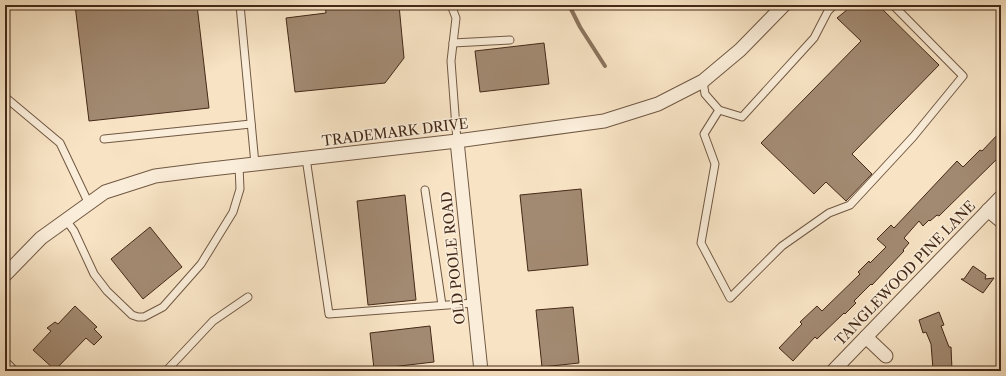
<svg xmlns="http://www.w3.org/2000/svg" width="1006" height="376" viewBox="0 0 1006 376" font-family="'Libre Caslon Text',serif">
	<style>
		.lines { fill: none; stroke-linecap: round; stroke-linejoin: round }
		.stream { stroke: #8b735c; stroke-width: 4 }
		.building { fill: #a28a72; stroke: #442918 }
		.lane-casing { stroke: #715843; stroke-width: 9 }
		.street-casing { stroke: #715843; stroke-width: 15 }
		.lane { stroke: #faedd9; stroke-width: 7 }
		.street { stroke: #faedd9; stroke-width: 13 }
		.labels { text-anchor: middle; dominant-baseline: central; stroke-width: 3.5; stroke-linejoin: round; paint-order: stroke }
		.street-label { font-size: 14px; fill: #442918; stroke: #faedd9 }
	</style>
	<rect width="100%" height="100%" fill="#f8e4c5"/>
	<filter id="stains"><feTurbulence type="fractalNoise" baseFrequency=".005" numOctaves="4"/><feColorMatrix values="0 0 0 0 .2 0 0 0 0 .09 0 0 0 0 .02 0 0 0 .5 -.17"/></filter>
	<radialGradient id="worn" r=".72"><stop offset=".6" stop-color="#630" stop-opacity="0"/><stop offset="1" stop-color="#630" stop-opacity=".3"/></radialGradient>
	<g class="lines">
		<polyline class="stream" points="569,5 580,27 605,66"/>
	</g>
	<g class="building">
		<polygon points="75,5 197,5 209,108 89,121"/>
		<polygon points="325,5 399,5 404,58 385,83 295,92 286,18 326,13"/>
		<polygon points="853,5 878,5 939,65 852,154 872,174 846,201 826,182 814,194 761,143 861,41 837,18"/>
		<polygon points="544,43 549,84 480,92 475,51"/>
		<polygon points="1001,131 1001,155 939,216 937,215 930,221 929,220 923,226 919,221 904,238 909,243 903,250 904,251 872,285 871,284 854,301 856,303 845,314 844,313 817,339 815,337 793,361 779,348 802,324 800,322 817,306 822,311 860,274 858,272 869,261 870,263 886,247 877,239 891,225 894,228 957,161 963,167 980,150 982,151"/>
		<polygon points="581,189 588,265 528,271 520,195"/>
		<polygon points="405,195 416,300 368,305 357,201"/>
		<polygon points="150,227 182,267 143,299 111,259"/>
		<polygon points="973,266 986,275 985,279 994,278 983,293 961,279 964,279"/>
		<polygon points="75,306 97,327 94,329 102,337 94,345 86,338 55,370 33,350 51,331 47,328 55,322 58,324"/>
		<polygon points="573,307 579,363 542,367 536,310"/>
		<polygon points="939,312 944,325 941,326 949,347 951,347 952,370 933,369 931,344 926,332 923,333 919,320"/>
		<polygon points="430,326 434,362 374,369 370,333"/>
	</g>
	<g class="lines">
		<g class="lane-casing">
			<g id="lane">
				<polyline points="240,5 255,164"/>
				<polyline points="451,5 456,18 451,61 457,141"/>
				<polyline points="453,43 510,40"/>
				<polyline points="703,81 705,94 719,110 704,134 715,164 701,243 730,298 782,246 829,213 850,205 913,137 963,76 893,5"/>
				<polyline points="5,97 60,143 89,204"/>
				<polyline points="719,110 742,117 814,38 828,11 834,5"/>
				<polyline points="104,139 251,124"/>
				<polyline points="306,158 329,314 474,303"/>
				<polyline points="425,190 442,305"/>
				<polyline points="66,220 74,231 94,274 107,291 132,315 138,317 144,317 163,307 201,264 233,212 240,189 239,166"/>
				<polyline points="5,361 15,371"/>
				<polyline points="166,371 213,321 248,297"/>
			</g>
		</g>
		<g class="street-casing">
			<g id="street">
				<polyline points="457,141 481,371"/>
				<polyline points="988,210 1001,221"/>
				<polyline points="5,275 41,238 105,192 155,176 202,170 457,141 604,121 658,104 703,81 740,50 784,5"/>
				<polyline points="866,337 886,356"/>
				<polyline points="833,371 1001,197"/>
			</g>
		</g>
		<use href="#lane" class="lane"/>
		<use href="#street" class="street"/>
	</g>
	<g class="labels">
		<g class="street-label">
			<text transform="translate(395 132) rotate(-7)">TRADEMARK DRIVE</text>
			<text transform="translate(453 258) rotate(-96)">OLD POOLE ROAD</text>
			<text transform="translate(905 273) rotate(-46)">TANGLEWOOD PINE LANE</text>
		</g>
	</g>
	<rect width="1006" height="376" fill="none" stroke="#f8e4c5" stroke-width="20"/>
	<rect x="6" y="6" width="994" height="364" fill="none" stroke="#442918" stroke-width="2"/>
	<rect x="10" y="10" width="986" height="356" fill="none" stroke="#442918"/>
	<rect width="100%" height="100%" filter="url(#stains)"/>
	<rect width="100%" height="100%" fill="url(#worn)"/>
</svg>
